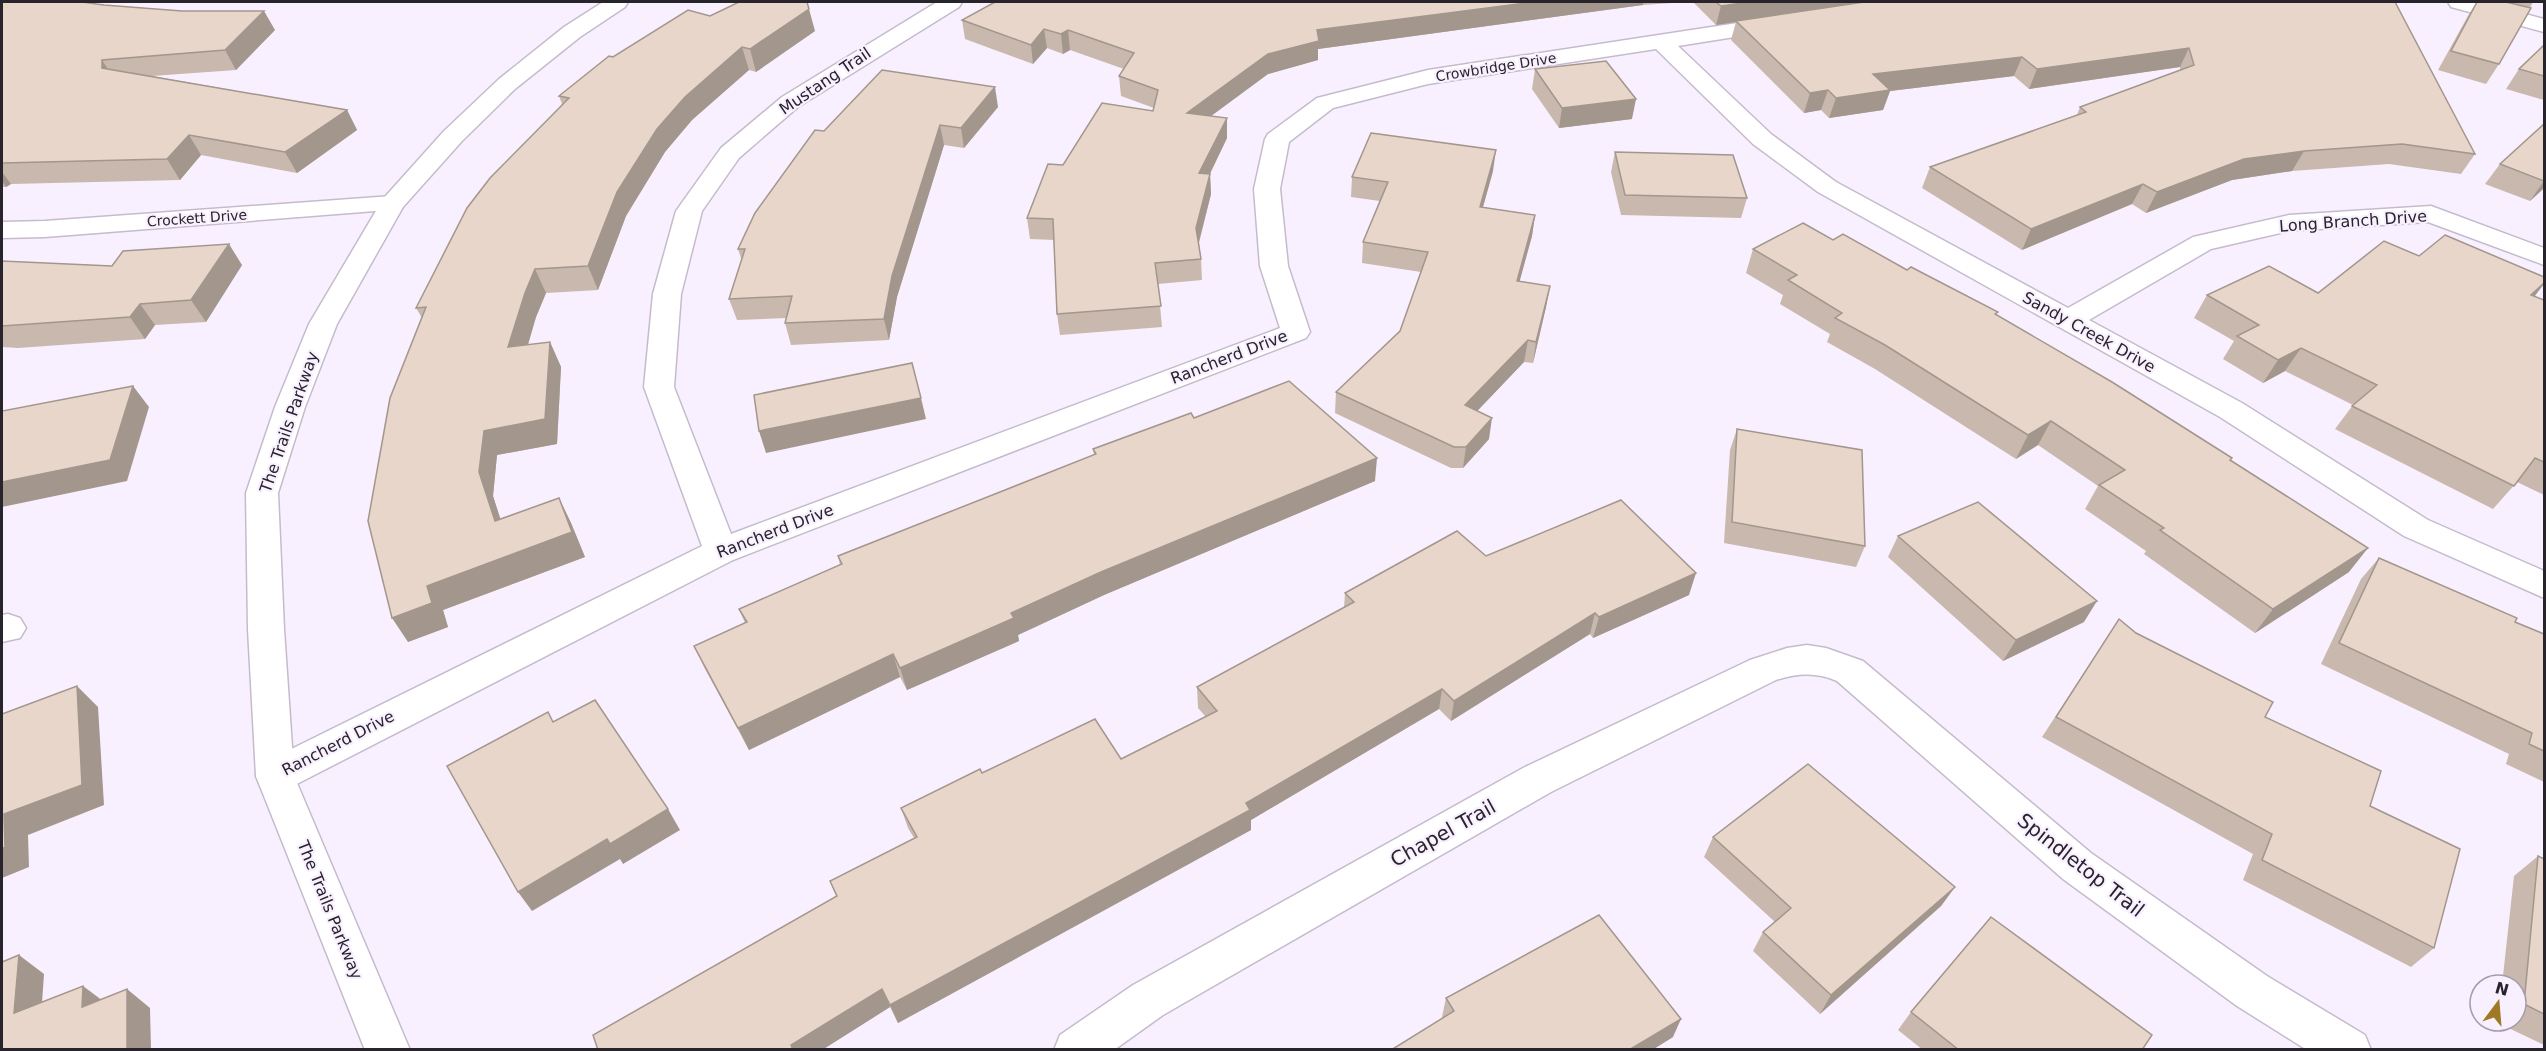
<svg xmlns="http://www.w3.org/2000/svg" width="2546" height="1051" viewBox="0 0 2546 1051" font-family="'DejaVu Sans',sans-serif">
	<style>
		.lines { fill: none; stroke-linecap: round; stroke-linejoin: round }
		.minor-casing { stroke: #c5bbcc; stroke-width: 3 }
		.tertiary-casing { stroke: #c5bbcc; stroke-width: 3 }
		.minor { fill: #fff; fill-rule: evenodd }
		.tertiary { fill: #fff; fill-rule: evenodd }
		.wall { fill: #c8b8ae }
		.shaded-wall { fill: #a2968d }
		.building { fill: #e8d6ca; stroke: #a2968d; stroke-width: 1.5 }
		.labels { text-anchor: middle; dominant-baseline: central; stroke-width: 4.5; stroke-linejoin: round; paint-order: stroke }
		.far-street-label { font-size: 14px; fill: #28242b; stroke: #f9f0ff }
		.street-label { font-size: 16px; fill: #28242b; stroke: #f9f0ff }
		.near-street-label { font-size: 20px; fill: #28242b; stroke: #f9f0ff }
	</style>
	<rect width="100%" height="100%" fill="#f9f0ff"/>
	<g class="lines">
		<g class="minor-casing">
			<g id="minor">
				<polygon points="937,2 962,2 959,7 798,107 739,158 702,211 681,294 674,387 731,534 1280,328 1260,266 1254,189 1265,139 1268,134 1317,98 1428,70 1777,17 1785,19 1788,24 1785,29 1678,46 1771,134 1836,182 2068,308 2193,237 2289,215 2431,206 2544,248 2544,265 2428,222 2289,231 2211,249 2089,320 2242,403 2428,520 2544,571 2544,598 2404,536 2220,417 1818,192 1753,144 1656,49 1428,84 1333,108 1289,142 1280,189 1288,266 1310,332 1306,338 733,560 289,788 275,792 261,788 256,776 261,764 702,546 644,387 653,294 676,211 721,148 782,97"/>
				<polygon points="2448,2 2481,2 2544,19 2544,32 2451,7"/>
				<polygon points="392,196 401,199 405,204 401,209 45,237 2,238 2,222 45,221"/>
				<polygon points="8,614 20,618 26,628 20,638 2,642 2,615"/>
				<path d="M1807 645 1826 648 1863 661 2091 853 2267 976 2365 1035 2371 1050H2307L2237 1006 2063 879 1837 681C1816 672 1798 673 1776 680L1551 792 1163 1015 1114 1050H1054L1060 1035 1133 985 1523 768 1750 660 1787 648Z"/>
			</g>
		</g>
		<g class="tertiary-casing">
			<polygon id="tertiary" points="603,2 628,2 625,7 580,37 515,89 462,141 403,207 337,324 305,407 278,493 284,629 294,776 410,1050 365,1050 256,776 248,629 246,493 275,407 309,324 383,199 444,131 499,79 564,27"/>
		</g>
		<use href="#minor" class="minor"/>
		<use href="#tertiary" class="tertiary"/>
	</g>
	<g class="wall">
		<polygon points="2,2 275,30 236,70 152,76 347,110 357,130 297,173 201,155 180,180 11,184 6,187 2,187"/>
		<polygon points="995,2 1687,2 1643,5 1318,49 1318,60 1268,74 1211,116 1227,118 1227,138 1210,174 1211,194 1199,243 1201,259 1202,280 1158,284 1162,327 1060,335 1057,314 1054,240 1030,239 1027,218 1063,165 1153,111 1154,108 1121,96 1119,76 1124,69 1070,50 1063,54 1047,48 1033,64 965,39 962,20"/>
		<polygon points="1693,2 2387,2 2475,154 2461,174 2389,164 2292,171 2232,180 2146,213 2132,204 2022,250 1922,188 1930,167 2077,115 2080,107 2180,70 2180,67 2029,89 2014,76 1890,91 1883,110 1829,118 1821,110 1804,113 1731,40 1736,22 1716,25"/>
		<polygon points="2477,2 2533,2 2499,64 2486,84 2438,70 2469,14"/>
		<polygon points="710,16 815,31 756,72 749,70 692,120 665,152 626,216 598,290 546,293 536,317 528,345 550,342 561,367 557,444 497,455 493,496 500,519 559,498 571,523 585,557 443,610 448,627 408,642 422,318 416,308 562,104 559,96 613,57"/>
		<polygon points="2544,45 2544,100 2506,89 2519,69"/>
		<polygon points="1535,69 1632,119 1559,128 1532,89"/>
		<polygon points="998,107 964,148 944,145 897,297 889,340 791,345 785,323 786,318 737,320 729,299 742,261 738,249 824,131"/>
		<polygon points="2544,124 2544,189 2543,189 2530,201 2485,184 2500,164"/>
		<polygon points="1615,152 1747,198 1741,218 1621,215 1611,172"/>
		<polygon points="1493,171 1483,207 1535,215 1532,236 1519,281 1550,286 1546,307 1533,363 1524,362 1477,411 1489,439 1463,468 1451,468 1335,413 1336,392 1400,331 1421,272 1362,263 1363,242 1380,201 1351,197 1352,177"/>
		<polygon points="1833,240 1907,270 1996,315 2232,458 2231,460 2349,572 2255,633 2144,554 2146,551 2085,509 2098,486 2038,445 2016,459 1875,369 1827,342 1830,334 1780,304 1783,295 1746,273 1753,249"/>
		<polygon points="2419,256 2544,300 2544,495 2517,482 2493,509 2335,429 2353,405 2285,371 2263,383 2223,359 2234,341 2194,318 2207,295 2318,293"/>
		<polygon points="2,261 112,266 242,265 206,322 155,325 145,339 18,348 2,347"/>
		<polygon points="1194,418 1375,481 1104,595 1018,635 1019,641 907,690 900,677 749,750 705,669 694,646 745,623 739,609 840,565 838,556 1094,455 1093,449"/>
		<polygon points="1737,429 1865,546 1856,567 1724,543 1730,450"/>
		<polygon points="1898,536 2084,622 2003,661 1888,557"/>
		<polygon points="1486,556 1689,595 1593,638 1590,634 1451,721 1439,709 1251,820 1251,830 898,1023 890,1007 822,1050 598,1050 836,896 830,881 914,838 908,828 901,808 982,773 1121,759 1206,717 1198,708 1197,687 1344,608 1345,593"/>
		<polygon points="2379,558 2515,622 2544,634 2544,782 2506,764 2509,754 2321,664 2361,579"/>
		<polygon points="2119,619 2136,633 2265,717 2370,806 2434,948 2411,967 2243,880 2253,854 2042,737"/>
		<polygon points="1713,837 1955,887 1941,906 1820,1014 1753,951 1763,932 1775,922 1704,857"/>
		<polygon points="2538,856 2544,859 2544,1045 2498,1023 2498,1021 2516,1021 2516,985 2502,985 2514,876"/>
		<polygon points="1446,998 1673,1037 1652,1050 1391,1050 1443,1018 1442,1017"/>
		<polygon points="1911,1012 2142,1050 1923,1050 1898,1030"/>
	</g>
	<g class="shaded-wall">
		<polygon points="1533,2 1643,2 1643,5 1318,49 1318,60 1268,74 1188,133 1187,113 1268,54 1317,30"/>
		<polygon points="1749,2 1873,2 1736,21 1736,22 1716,25 1721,6"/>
		<polygon points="809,9 815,31 756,72 750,49"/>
		<polygon points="264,11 275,30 236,70 225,50"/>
		<polygon points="1044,29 1047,48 1033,64 1031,45"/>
		<polygon points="1068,30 1070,50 1063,54 1061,34"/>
		<polygon points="742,47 749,70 692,120 665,152 626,216 598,290 588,266 617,192 657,129 685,97"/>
		<polygon points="2189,48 2180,67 2029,89 2037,69"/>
		<polygon points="2022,57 2014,76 1890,91 1883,110 1829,118 1836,98 1873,74"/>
		<polygon points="102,60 115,80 102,68"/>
		<polygon points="995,87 998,107 964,148 961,128"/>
		<polygon points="1828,90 1821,110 1804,113 1810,93"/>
		<polygon points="1636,99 1632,119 1559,128 1562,108"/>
		<polygon points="347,110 357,130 297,173 285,152"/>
		<polygon points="1227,118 1227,138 1200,194 1199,173"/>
		<polygon points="940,125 944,145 897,297 889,340 884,319 892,276"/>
		<polygon points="189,135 201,155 180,180 167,159"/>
		<polygon points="1496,150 1493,171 1477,228 1480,207"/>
		<polygon points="2304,151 2292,171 2232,180 2146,213 2157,192 2244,159"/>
		<polygon points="2,172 11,184 6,187 2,181"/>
		<polygon points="1210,174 1211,194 1197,249 1196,228"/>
		<polygon points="2544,181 2544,187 2543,189 2530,201"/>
		<polygon points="2143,184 2132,204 2022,250 2031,229"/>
		<polygon points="1535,215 1532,236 1514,302 1517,281"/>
		<polygon points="229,244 242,265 206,322 191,300"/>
		<polygon points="535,269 546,293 536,317 520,371 508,347 525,293"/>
		<polygon points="2544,283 2544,284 2531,301 2531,295"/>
		<polygon points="1550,286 1546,307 1533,363 1536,342"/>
		<polygon points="140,304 155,325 145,339 130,317"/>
		<polygon points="1528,340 1524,362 1462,427 1465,405"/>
		<polygon points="550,342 561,367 557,444 497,455 493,496 509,545 495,521 479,472 484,431"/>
		<polygon points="2301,348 2285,371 2263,383 2278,360"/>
		<polygon points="133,386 149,407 127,481 2,507 2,482"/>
		<polygon points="921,398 926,419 766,453 759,431"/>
		<polygon points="1492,418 1489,439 1463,468 1466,447"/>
		<polygon points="2051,421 2038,445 2016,459 2028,435"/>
		<polygon points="1377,458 1375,481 1104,595 1018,635 1019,641 907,690 900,668 1011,613 1101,572"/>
		<polygon points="559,498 571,523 585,557 443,610 448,627 408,642 392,618 427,586"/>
		<polygon points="2368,548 2349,572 2255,633 2273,609"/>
		<polygon points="1696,573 1689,595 1593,638 1599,617"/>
		<polygon points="2097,601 2084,622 2003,661 2016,640"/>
		<polygon points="1595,613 1590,634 1451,721 1454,701"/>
		<polygon points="893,654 900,677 749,750 738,728"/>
		<polygon points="77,686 98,707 104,805 28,835 29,867 2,878 2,849 4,814"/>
		<polygon points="1442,689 1439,709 1251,820 1251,830 898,1023 890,1005 1246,803"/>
		<polygon points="668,809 680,830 623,864 620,859 532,911 518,892 607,839"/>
		<polygon points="1955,887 1941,906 1820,1014 1831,995"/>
		<polygon points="19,955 44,974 40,1032 14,1013"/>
		<polygon points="83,986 107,1004 82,1007"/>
		<polygon points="127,989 150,1008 151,1050 127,1050"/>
		<polygon points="882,989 890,1007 822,1050 793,1050 791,1045"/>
		<polygon points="1681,1019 1673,1037 1652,1050 1629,1050"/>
	</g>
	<g class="building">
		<polygon points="2,2 82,2 104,5 182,11 264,11 225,50 102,60 102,68 347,110 285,152 189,135 167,159 2,163"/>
		<polygon points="739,2 807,2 809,9 750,49 742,47 685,97 657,129 617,192 588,266 535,269 525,293 508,347 550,342 545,419 484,431 479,472 495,521 559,498 572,532 427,586 432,603 392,618 368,521 390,398 426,307 416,308 467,208 490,178 569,98 559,96 609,56 613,57 688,10 710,16"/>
		<polygon points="995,2 1533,2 1317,30 1319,41 1268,54 1187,113 1227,118 1199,173 1210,174 1196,228 1201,259 1155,263 1161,306 1057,314 1053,219 1027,218 1048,164 1063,165 1102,103 1153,111 1158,90 1119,76 1134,53 1068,30 1061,34 1044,29 1031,45 962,20"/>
		<polygon points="1716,2 1749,2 1721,6"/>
		<polygon points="1864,2 2395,2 2475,154 2402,144 2304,151 2244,159 2157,192 2143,184 2031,229 1930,167 2086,112 2080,107 2194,65 2189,48 2037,69 2022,57 1873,74 1890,90 1836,98 1828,90 1810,93 1736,21"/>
		<polygon points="2477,2 2506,2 2531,8 2499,64 2451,51"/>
		<polygon points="2544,45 2544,76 2519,69"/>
		<polygon points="1606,61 1636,99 1562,108 1535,69"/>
		<polygon points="882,70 995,87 961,128 940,125 892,276 884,319 785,323 792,296 729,299 745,249 738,249 755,213 815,130 824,131"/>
		<polygon points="2544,124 2544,181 2500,164"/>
		<polygon points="1371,133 1496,150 1480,207 1535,215 1517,281 1550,286 1536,342 1528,340 1465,405 1492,418 1466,447 1454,447 1336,392 1400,331 1428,252 1363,242 1388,182 1352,177"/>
		<polygon points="1615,152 1733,155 1747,198 1625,195"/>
		<polygon points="1803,223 1833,240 1843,234 1907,270 1911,267 1998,312 1995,314 2112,382 2232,458 2230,460 2368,548 2273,609 2160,530 2164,528 2099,485 2125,470 2051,421 2028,435 1885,345 1835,318 1842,313 1788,280 1797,275 1753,249"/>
		<polygon points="2445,235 2544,277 2544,283 2531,295 2544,300 2544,462 2535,458 2514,486 2352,406 2377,385 2301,348 2278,360 2237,336 2259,325 2207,295 2269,266 2318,293 2384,241 2419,256"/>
		<polygon points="229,244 191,300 140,304 130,317 2,326 2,261 112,266 123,251"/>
		<polygon points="912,363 921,398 759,431 754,395"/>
		<polygon points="1289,381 1377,458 1101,572 1011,613 1014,618 900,668 893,654 738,728 694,646 747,622 739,609 842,564 838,556 1096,454 1093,449 1191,413 1194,418"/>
		<polygon points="133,386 110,460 2,482 2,411"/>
		<polygon points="1737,429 1862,450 1865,546 1732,522"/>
		<polygon points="1621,500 1696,573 1599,617 1595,613 1454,701 1442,689 1246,803 1250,810 890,1005 882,989 791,1045 793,1050 598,1050 593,1035 837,896 830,881 917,837 901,808 980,769 982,773 1095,719 1121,759 1217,711 1197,687 1354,602 1345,593 1457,531 1486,556"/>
		<polygon points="1978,502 2097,601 2016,640 1898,536"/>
		<polygon points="2379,558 2517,618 2515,622 2544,634 2544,751 2529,744 2532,733 2339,643"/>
		<polygon points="2119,619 2136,633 2273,702 2265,717 2381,771 2370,806 2460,849 2434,948 2262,860 2272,834 2056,717"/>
		<polygon points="77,686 82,785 4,814 5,847 2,849 2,714"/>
		<polygon points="595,700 668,809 610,844 607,839 518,892 447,766 548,712 553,722"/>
		<polygon points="1808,764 1955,887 1831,995 1763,932 1791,908 1713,837"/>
		<polygon points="2538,856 2544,859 2544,1014 2524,1004"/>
		<polygon points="1599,915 1681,1019 1629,1050 1391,1050 1454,1011 1446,998"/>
		<polygon points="1991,917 2152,1035 2142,1050 1959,1050 1911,1012"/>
		<polygon points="19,955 14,1013 83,986 82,1007 127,989 127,1050 2,1050 2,962"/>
	</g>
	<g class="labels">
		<g class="far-street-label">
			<text transform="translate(1496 67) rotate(-9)">Crowbridge Drive</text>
			<text transform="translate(197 218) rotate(-4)">Crockett Drive</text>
		</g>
		<g class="street-label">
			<text transform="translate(825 81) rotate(-34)">Mustang Trail</text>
			<text transform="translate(2353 221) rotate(-4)">Long Branch Drive</text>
			<text transform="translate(2089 332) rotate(29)">Sandy Creek Drive</text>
			<text transform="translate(1229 357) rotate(-21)">Rancherd Drive</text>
			<text transform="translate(289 422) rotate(-71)">The Trails Parkway</text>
			<text transform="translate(775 531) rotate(-21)">Rancherd Drive</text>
			<text transform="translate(338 743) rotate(-27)">Rancherd Drive</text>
			<text transform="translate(330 910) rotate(68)">The Trails Parkway</text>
		</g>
		<g class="near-street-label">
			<text transform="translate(1443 833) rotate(-29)">Chapel Trail</text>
			<text transform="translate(2081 865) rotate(38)">Spindletop Trail</text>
		</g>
	</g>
	<rect width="2546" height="1051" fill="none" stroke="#28242b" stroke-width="6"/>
	<g transform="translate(2498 1003) rotate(16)"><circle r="28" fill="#f9f0ff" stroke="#a59eaa" stroke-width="1.5"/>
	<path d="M0-4.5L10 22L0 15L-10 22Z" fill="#9f7925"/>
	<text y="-9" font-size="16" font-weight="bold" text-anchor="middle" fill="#28242b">N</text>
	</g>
</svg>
